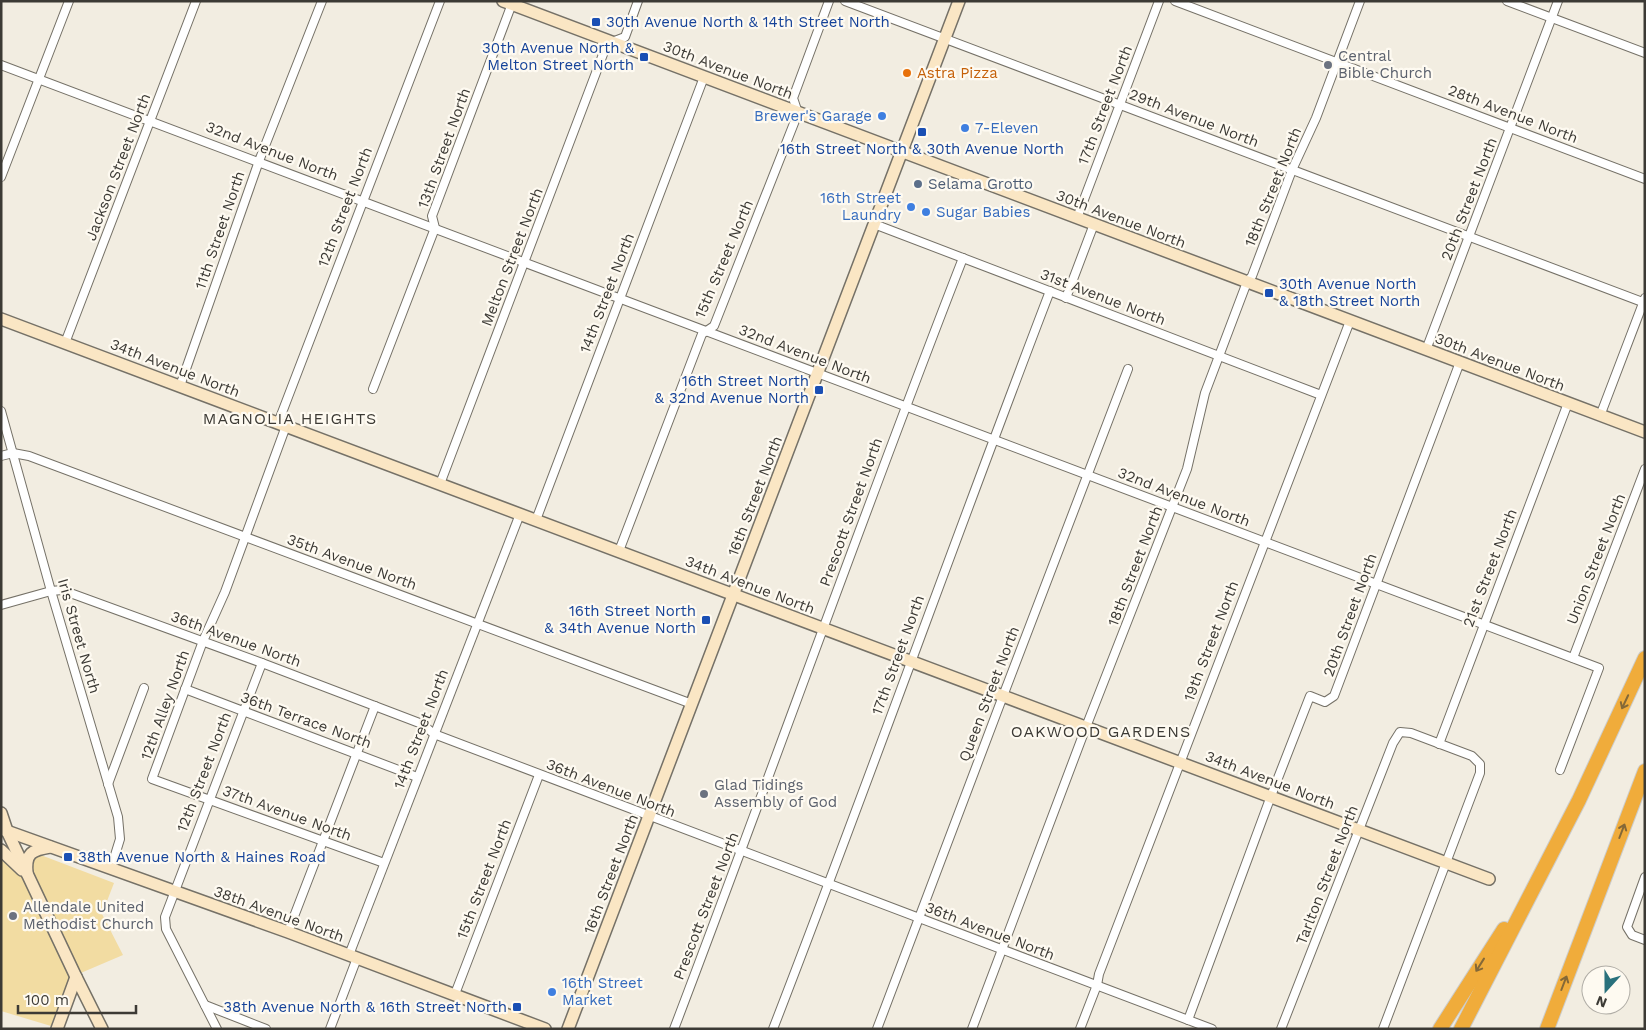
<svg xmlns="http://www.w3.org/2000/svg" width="1646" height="1030" viewBox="0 0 1646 1030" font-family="'Work Sans',sans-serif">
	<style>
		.green { fill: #f2dca2 }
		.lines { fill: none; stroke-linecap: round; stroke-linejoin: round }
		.street-casing { stroke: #757167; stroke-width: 10 }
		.secondary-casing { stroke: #757167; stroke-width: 14 }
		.highway-casing { stroke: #ccccca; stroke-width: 16 }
		.street { stroke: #fff; stroke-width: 8 }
		.secondary { stroke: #fae6c4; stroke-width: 11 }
		.highway { stroke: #f0ac3b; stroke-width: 14 }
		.oneway { stroke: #846837 }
		.transit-dot { fill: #1a4fb4; stroke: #fefaf1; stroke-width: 2 }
		.worship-dot { fill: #6b7280; stroke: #fefaf1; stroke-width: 2 }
		.food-dot { fill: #e8710a; stroke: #fefaf1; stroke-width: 2 }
		.shop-dot { fill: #3f7fe0; stroke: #fefaf1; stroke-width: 2 }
		.service-dot { fill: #5c6f8a; stroke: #fefaf1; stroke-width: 2 }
		.labels { text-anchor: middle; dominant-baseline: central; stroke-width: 4.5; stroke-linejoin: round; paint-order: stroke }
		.transit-label { font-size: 15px; fill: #164399; stroke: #fefaf1; text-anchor: end }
		.worship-label { font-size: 15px; fill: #5b616d; stroke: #fefaf1; text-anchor: start }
		.street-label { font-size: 15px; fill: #3c3a35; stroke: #fefaf1 }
		.food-label { font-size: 15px; fill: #c56008; stroke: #fefaf1; text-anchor: start }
		.shop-label { font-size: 15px; fill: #366cbe; stroke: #fefaf1; text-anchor: start }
		.service-label { font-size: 15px; fill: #4e5e75; stroke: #fefaf1; text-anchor: start }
		.neighbourhood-label { font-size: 16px; letter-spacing: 1px; fill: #3c3a35; stroke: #fefaf1 }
	</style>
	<rect width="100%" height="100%" fill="#f2ede1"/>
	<polygon class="green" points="1,845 34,857 37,854 46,857 114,883 102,914 123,955 69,978 51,1026 1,1011"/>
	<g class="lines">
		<g class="street-casing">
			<g id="street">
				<polyline points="845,1 1645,303"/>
				<polyline points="1175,1 1645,179"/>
				<polyline points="1507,1 1645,53"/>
				<polyline points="1,65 1599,668 1560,770"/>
				<polyline points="1,177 69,1"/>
				<polyline points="1077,218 1159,1"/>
				<polyline points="874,224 1321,395"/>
				<polyline points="1066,298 1094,224"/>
				<polyline points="65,343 196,1"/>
				<polyline points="1426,350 1558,1"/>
				<polyline points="180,386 259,161 322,1"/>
				<polyline points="373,389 435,228 432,216 513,1"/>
				<polyline points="1,411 51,591 118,817 120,839 111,868"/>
				<polyline points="1600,416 1645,298"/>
				<polyline points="278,423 440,1"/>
				<polyline points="286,426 225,592 203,641 152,779 384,863"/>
				<polyline points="1,456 13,453 29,456 692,704"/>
				<polyline points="440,484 605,49 612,42 625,37 638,1"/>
				<polyline points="536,520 704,77"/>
				<polyline points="619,551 702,334 714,326 798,113 793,98 829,1"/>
				<polyline points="1,605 51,591 62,590 262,663 422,724 434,734 1212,1029"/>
				<polyline points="1573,658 1645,469"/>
				<polyline points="185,689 417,777"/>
				<polyline points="1439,744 1568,403"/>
				<polyline points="108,784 144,688"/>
				<polyline points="1645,877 1627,927 1632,935 1645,940"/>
				<polyline points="288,932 375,706"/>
				<polyline points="349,955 520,514"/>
				<polyline points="455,994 539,775"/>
				<polyline points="205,1005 266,1029"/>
				<polyline points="1188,1020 1271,796 1310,696 1325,702 1334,696 1460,362"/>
				<polyline points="217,1029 166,929 165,917 262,663"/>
				<polyline points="330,1029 357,958"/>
				<path d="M674 1029C772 772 863 514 963 258"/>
				<path d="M773 1029C868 784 956 536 1050 291"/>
				<polyline points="877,1029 1003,696 1128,369"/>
				<polyline points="972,1029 1086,727 1187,469 1205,393 1247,282 1252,276 1292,170 1316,118 1360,1"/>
				<polyline points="1080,1029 1097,985 1099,974 1350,321"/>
				<polyline points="1281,1029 1393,743 1400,732 1411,733 1472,756 1480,764 1480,773 1383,1029"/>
			</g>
		</g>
		<g class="secondary-casing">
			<g id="secondary">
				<polyline points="503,1 1645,432"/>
				<polyline points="1,319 1489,879"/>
				<polyline points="1,813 7,831 76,977 102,1029"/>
				<polyline points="1,829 288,932 545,1029"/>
				<polyline points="1,850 22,870"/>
				<path d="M27 873C25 853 32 850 50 847"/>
				<polyline points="57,1029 76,977"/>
				<polyline points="568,1029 959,1"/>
			</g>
		</g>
		<g class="highway-casing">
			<g id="highway">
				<polyline points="1440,1029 1504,929"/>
				<polyline points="1461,1029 1579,800 1645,658"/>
				<polyline points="1547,1029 1645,771"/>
			</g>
		</g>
		<use href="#street" class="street"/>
		<use href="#secondary" class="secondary"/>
		<use href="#highway" class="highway"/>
	</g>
	<defs><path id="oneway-shaft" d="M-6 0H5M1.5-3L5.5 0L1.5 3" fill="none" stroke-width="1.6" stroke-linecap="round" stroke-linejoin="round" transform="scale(1.25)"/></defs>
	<g class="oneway">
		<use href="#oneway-shaft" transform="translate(1625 702) rotate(115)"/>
		<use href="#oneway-shaft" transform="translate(1622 831) rotate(-69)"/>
		<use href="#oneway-shaft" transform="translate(1480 965) rotate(122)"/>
		<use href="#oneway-shaft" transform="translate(1564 983) rotate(-69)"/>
	</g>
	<g class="transit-dot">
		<rect x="591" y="17" width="10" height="10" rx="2.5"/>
		<rect x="639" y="52" width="10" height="10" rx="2.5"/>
		<rect x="917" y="127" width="10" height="10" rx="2.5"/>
		<rect x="1264" y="288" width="10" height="10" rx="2.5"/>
		<rect x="814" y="385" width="10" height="10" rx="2.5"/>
		<rect x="701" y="615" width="10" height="10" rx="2.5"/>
		<rect x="63" y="852" width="10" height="10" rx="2.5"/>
		<rect x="512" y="1002" width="10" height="10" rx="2.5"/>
	</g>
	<g class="worship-dot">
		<circle cx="1328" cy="65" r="5"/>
		<circle cx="704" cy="794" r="5"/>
		<circle cx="13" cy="916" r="5"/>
	</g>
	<circle class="food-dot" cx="907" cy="73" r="5"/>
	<g class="shop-dot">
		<circle cx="882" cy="116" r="5"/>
		<circle cx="965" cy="128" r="5"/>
		<circle cx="911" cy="207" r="5"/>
		<circle cx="926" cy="212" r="5"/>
		<circle cx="552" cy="992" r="5"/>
	</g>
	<circle class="service-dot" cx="918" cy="184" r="5"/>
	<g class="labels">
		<g class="transit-label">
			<text x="606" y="22" text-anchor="start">30th Avenue North &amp; 14th Street North</text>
			<text x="634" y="48">30th Avenue North &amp;<tspan x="634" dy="17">Melton Street North</tspan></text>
			<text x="922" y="149" text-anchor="middle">16th Street North &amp; 30th Avenue North</text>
			<text x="1279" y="284" text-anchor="start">30th Avenue North<tspan x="1279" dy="17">&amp; 18th Street North</tspan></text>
			<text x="809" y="381">16th Street North<tspan x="809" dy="17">&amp; 32nd Avenue North</tspan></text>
			<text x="696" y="611">16th Street North<tspan x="696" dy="17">&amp; 34th Avenue North</tspan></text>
			<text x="78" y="857" text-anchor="start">38th Avenue North &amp; Haines Road</text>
			<text x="507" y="1007">38th Avenue North &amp; 16th Street North</text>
		</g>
		<g class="worship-label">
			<text x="1338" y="56">Central<tspan x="1338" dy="17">Bible Church</tspan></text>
			<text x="714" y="785">Glad Tidings<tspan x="714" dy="17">Assembly of God</tspan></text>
			<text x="23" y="907">Allendale United<tspan x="23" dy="17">Methodist Church</tspan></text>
		</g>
		<g class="street-label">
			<text transform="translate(728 70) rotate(21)">30th Avenue North</text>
			<text transform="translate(1105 105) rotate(-69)">17th Street North</text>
			<text transform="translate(1513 114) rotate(21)">28th Avenue North</text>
			<text transform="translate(1194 118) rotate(21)">29th Avenue North</text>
			<text transform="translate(444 148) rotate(-70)">13th Street North</text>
			<text transform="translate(272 151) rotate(21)">32nd Avenue North</text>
			<text transform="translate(118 167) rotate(-69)">Jackson Street North</text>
			<text transform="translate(1273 187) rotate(-68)">18th Street North</text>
			<text transform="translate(1469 199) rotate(-69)">20th Street North</text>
			<text transform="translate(345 207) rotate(-69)">12th Street North</text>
			<text transform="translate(1121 219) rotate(21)">30th Avenue North</text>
			<text transform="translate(220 230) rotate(-71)">11th Street North</text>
			<text transform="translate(512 257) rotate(-69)">Melton Street North</text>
			<text transform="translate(724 259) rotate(-67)">15th Street North</text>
			<text transform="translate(607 293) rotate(-69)">14th Street North</text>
			<text transform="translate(1103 297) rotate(21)">31st Avenue North</text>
			<text transform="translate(805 354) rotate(21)">32nd Avenue North</text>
			<text transform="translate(1500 362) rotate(21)">30th Avenue North</text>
			<text transform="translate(175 368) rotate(21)">34th Avenue North</text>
			<text transform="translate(755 496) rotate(-69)">16th Street North</text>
			<text transform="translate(1184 497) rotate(21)">32nd Avenue North</text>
			<text transform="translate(851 512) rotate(-70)">Prescott Street North</text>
			<text transform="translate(1596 559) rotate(-69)">Union Street North</text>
			<text transform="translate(352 562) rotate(20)">35th Avenue North</text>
			<text transform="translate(1135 566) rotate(-69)">18th Street North</text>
			<text transform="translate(1490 568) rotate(-69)">21st Street North</text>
			<text transform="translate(750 585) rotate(21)">34th Avenue North</text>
			<text transform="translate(1350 615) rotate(-70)">20th Street North</text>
			<text transform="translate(79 636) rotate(74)">Iris Street North</text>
			<text transform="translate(236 639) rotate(20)">36th Avenue North</text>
			<text transform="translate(1211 641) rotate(-69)">19th Street North</text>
			<text transform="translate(898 655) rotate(-70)">17th Street North</text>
			<text transform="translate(989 694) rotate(-69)">Queen Street North</text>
			<text transform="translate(165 705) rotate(-70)">12th Alley North</text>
			<text transform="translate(306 720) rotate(20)">36th Terrace North</text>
			<text transform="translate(421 729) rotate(-69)">14th Street North</text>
			<text transform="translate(204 772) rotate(-69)">12th Street North</text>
			<text transform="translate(1270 780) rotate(21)">34th Avenue North</text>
			<text transform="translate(611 788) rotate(21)">36th Avenue North</text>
			<text transform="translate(287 813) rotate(20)">37th Avenue North</text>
			<text transform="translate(611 874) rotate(-69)">16th Street North</text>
			<text transform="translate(1327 875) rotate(-69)">Tarlton Street North</text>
			<text transform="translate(484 879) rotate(-69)">15th Street North</text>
			<text transform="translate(706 906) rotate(-69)">Prescott Street North</text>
			<text transform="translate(279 914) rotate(20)">38th Avenue North</text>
			<text transform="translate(990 931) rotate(21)">36th Avenue North</text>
		</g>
		<g class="food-label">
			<text x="917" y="73">Astra Pizza</text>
		</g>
		<g class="shop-label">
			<text x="872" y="116" text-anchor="end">Brewer's Garage</text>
			<text x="975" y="128">7-Eleven</text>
			<text x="901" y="198" text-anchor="end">16th Street<tspan x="901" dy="17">Laundry</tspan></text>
			<text x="936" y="212">Sugar Babies</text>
			<text x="562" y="983">16th Street<tspan x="562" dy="17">Market</tspan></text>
		</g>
		<g class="service-label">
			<text x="928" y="184">Selama Grotto</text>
		</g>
		<g class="neighbourhood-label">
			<text x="290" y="418">MAGNOLIA HEIGHTS</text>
			<text x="1101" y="731">OAKWOOD GARDENS</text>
		</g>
	</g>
	<rect width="1646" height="1030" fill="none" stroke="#3c3a35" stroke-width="5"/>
	<g transform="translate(1606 990) rotate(201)"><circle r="24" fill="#fefaf1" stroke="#b0ada6"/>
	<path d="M0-4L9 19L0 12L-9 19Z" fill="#29717c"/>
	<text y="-8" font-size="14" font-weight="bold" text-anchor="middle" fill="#3c3a35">N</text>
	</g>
	<path d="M18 1005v8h118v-8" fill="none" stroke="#3c3a35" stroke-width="2.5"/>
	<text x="25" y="1005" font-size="15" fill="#3c3a35" stroke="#fefaf1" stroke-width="4" paint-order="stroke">100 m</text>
</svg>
